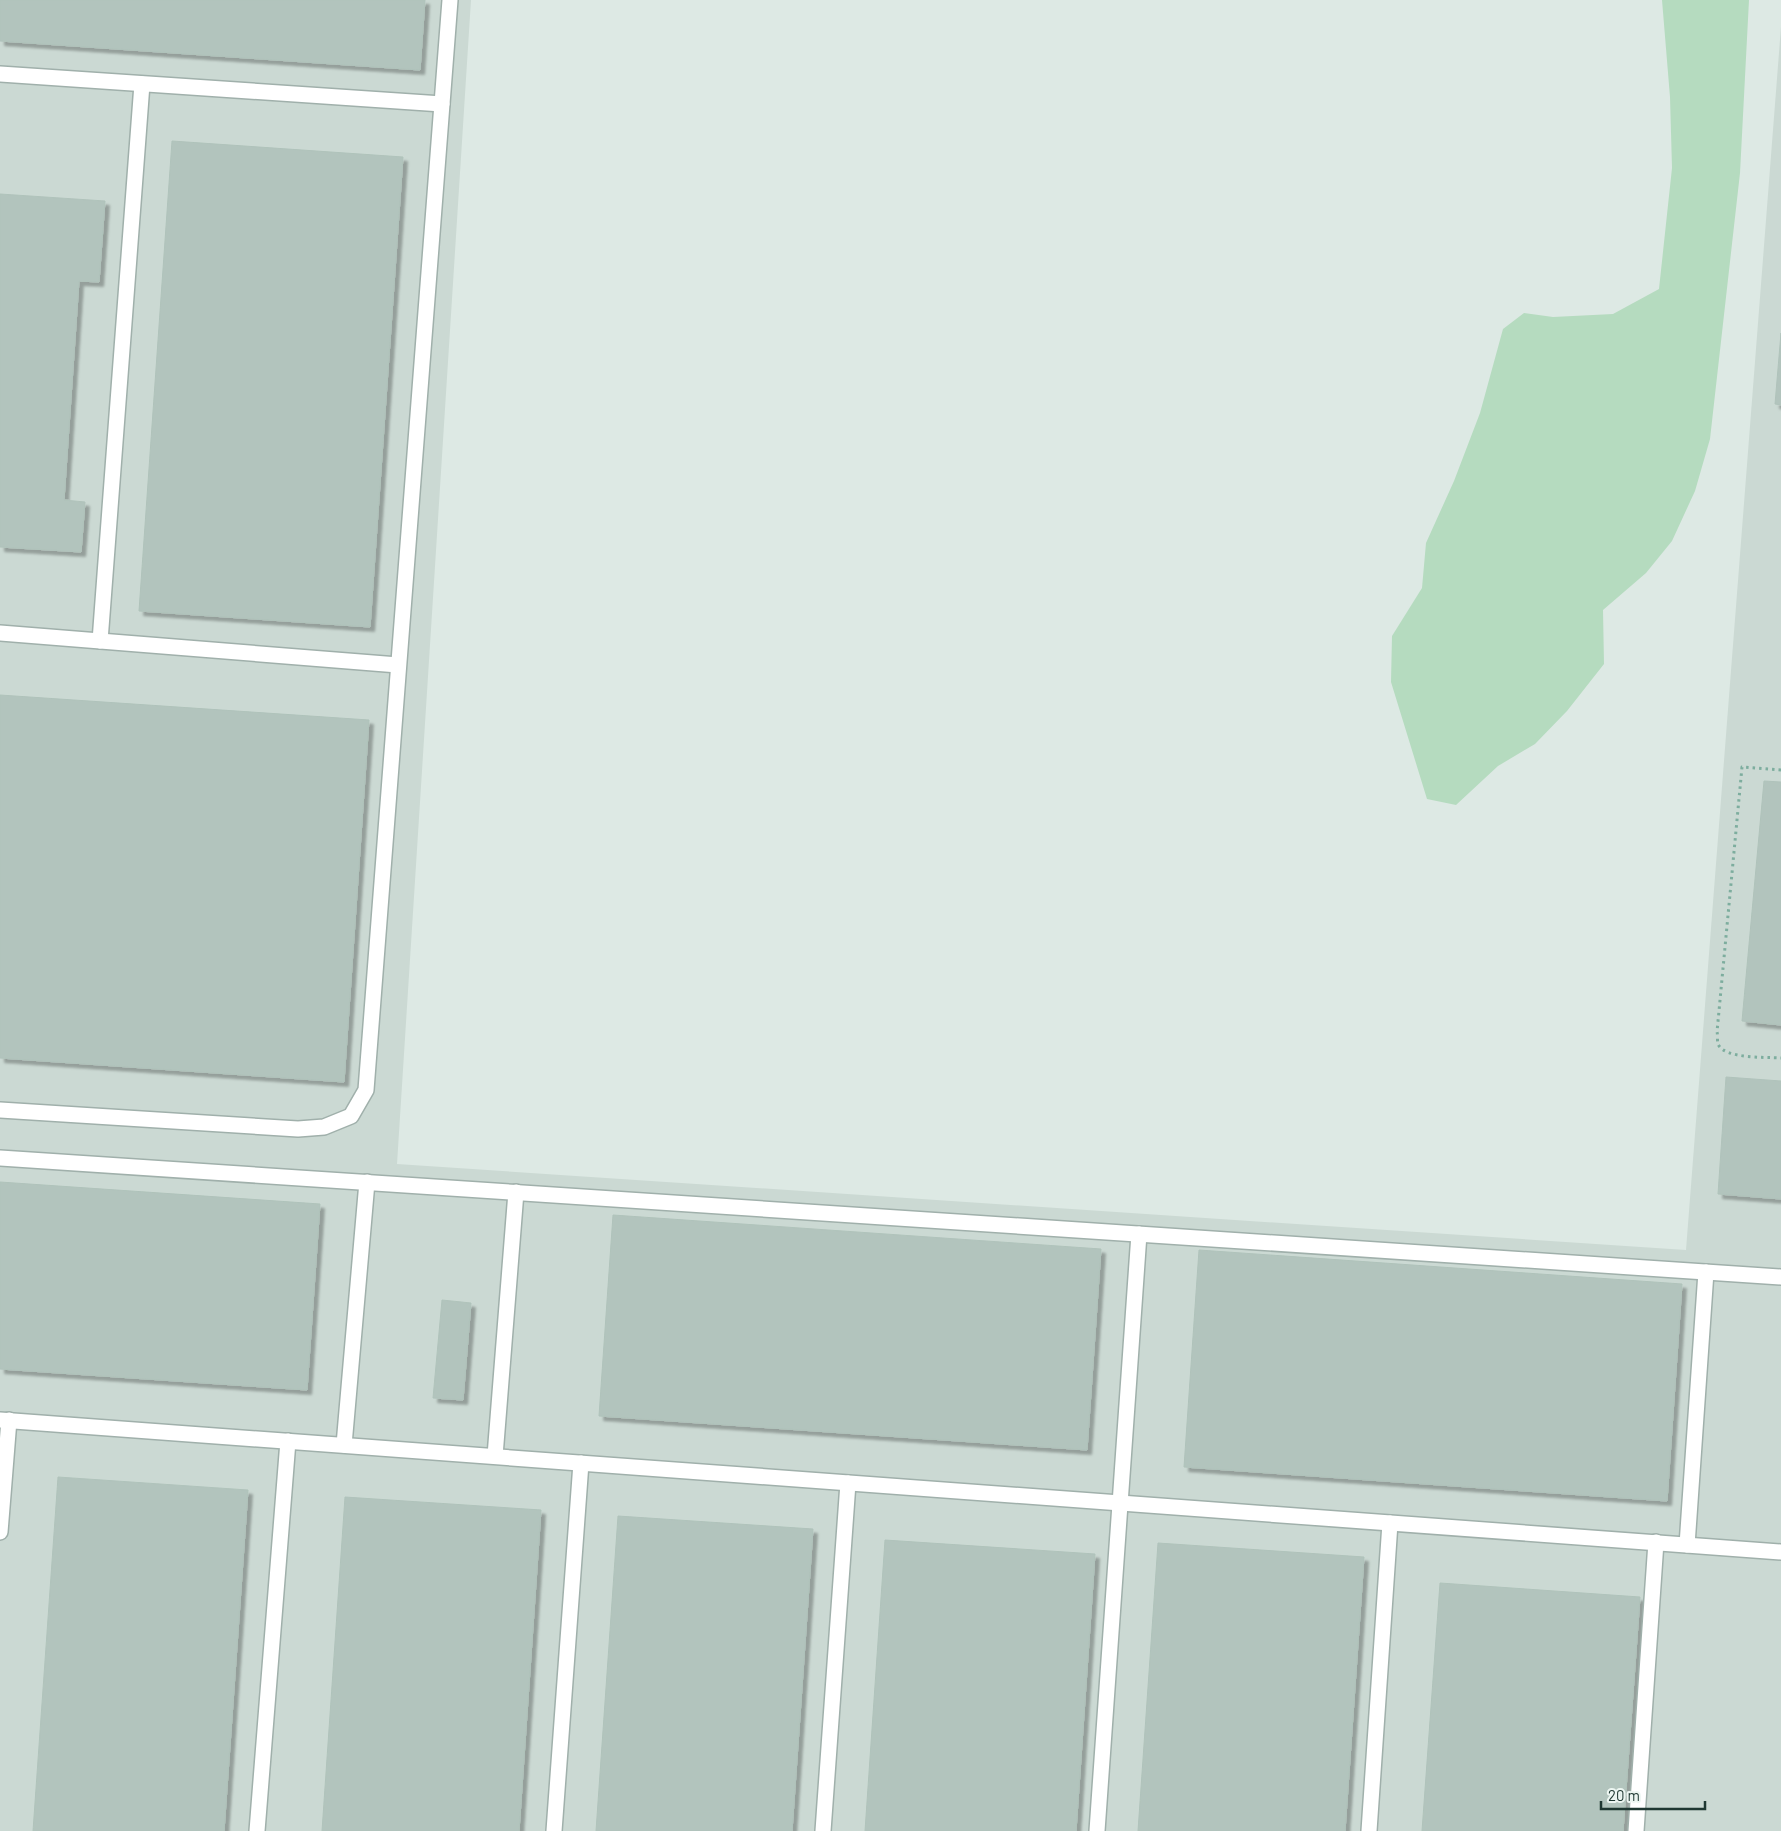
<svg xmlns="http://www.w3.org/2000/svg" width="1781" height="1831" viewBox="0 0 1781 1831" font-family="Barlow,sans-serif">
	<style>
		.built { fill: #cbd9d3 }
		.green { fill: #b5dbbf }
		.building { fill: #b2c4bd; stroke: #b0c3bb; filter: url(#shadow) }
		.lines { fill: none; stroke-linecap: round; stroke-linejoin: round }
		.lane-casing { stroke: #a0b0ab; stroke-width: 18 }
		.path { stroke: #7dad9e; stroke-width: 3; stroke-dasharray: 2.5 4; stroke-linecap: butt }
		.lane { stroke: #fff; stroke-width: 15 }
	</style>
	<defs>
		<filter id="shadow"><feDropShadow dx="4.5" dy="4.5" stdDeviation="1" flood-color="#0004"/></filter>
	</defs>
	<rect width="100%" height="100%" fill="#dde9e4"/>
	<polygon class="built" points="0,0 471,0 397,1164 1686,1250 1781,27 1781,1831 0,1831"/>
	<polygon class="green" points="1662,0 1749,0 1740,173 1710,439 1695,491 1672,541 1646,573 1603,610 1604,664 1567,711 1535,744 1498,766 1456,805 1427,799 1391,682 1392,636 1422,588 1426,543 1454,481 1480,413 1503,329 1524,313 1553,317 1613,314 1659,289 1672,168 1670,97"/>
	<g class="building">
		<polygon points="0,0 425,0 420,70 0,41"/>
		<polygon points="172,141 403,157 370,627 139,611"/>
		<polygon points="0,194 105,201 99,282 79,281 64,500 85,502 81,552 0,547"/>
		<polygon points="1781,333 1781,405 1775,404"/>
		<polygon points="0,695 369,720 344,1082 0,1058"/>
		<polygon points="1764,781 1781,782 1781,1025 1742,1021"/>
		<polygon points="1726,1077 1781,1081 1781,1199 1718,1194"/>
		<polygon points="0,1182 320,1204 307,1390 0,1369"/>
		<polygon points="613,1215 1101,1249 1087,1450 599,1416"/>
		<polygon points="1199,1250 1682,1284 1667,1501 1184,1467"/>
		<polygon points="442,1300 471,1303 463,1400 433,1398"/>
		<polygon points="58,1477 248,1490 224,1831 33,1831"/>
		<polygon points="345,1497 541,1510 519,1831 322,1831"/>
		<polygon points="618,1516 813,1529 792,1831 596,1831"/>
		<polygon points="885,1540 1095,1554 1076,1831 865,1831"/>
		<polygon points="1158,1543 1364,1557 1345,1831 1138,1831"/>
		<polygon points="1440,1583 1640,1597 1623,1831 1422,1831"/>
	</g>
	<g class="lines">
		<g class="lane-casing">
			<g id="lane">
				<polyline points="0,74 442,104"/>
				<polyline points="0,633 398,665"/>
				<polyline points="100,641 142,84"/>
				<polyline points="0,1110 298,1129 324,1127 351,1116 366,1090 450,0"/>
				<polyline points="0,1158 1781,1277"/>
				<polyline points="0,1420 1781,1552"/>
				<polyline points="344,1445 367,1182"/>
				<polyline points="495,1456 516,1192"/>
				<polyline points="0,1532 9,1420"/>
				<polyline points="1687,1545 1706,1272"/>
				<polyline points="257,1831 288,1441"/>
				<polyline points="554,1831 581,1463"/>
				<polyline points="823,1831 848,1483"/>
				<polyline points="1097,1831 1139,1234"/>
				<polyline points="1369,1831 1390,1523"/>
				<polyline points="1636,1831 1656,1542"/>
			</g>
		</g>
		<path class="path" d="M1781 770 1742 767 1717 1032C1718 1035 1717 1041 1718 1044 1724 1059 1766 1057 1781 1058"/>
		<use href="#lane" class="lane"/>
	</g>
	<path d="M1601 1801v8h104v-8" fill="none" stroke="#1f3832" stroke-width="2.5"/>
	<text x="1608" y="1801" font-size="15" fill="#1f3832" stroke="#edf6f2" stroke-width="4" paint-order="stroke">20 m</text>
</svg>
